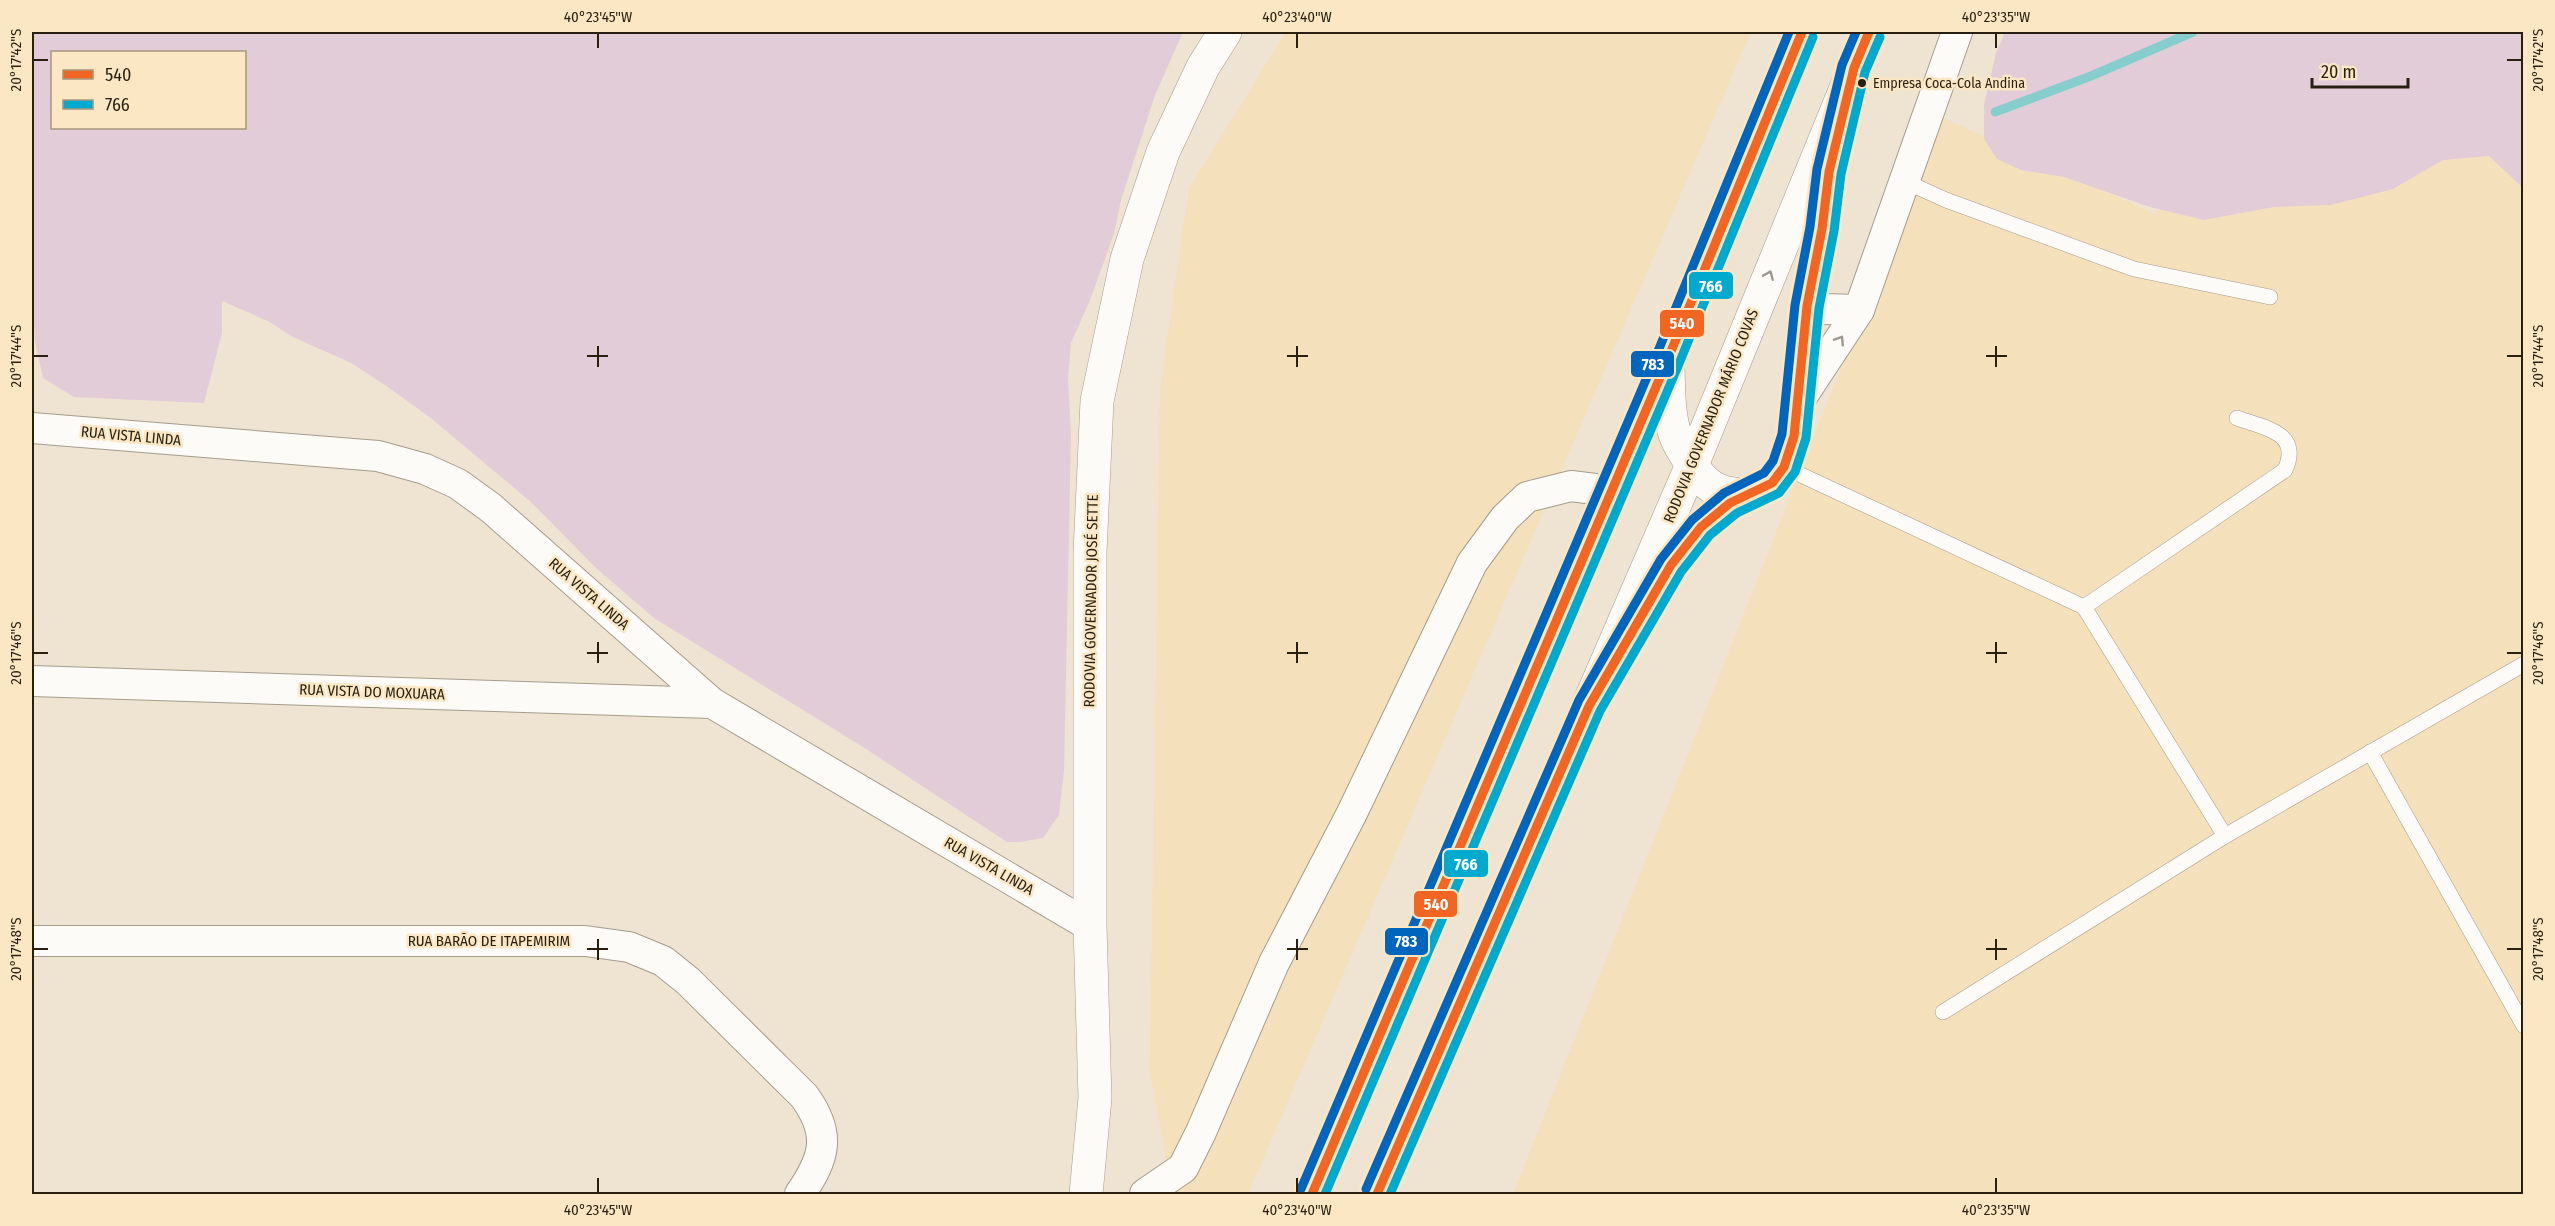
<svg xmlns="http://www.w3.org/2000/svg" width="2555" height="1226" viewBox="0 0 2555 1226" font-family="'Fira Sans Condensed',sans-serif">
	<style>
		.built { fill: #f5e0bc }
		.green { fill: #e2ccd8; fill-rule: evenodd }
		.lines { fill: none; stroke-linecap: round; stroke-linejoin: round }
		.stream { stroke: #86cecd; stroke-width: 9 }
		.lane-casing { stroke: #a59c8c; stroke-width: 16 }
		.street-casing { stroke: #a59c8c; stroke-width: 32 }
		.secondary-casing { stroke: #a59c8c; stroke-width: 34 }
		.highway-casing { stroke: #a59c8c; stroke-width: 34 }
		.lane { stroke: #fcfbf8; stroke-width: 15 }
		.street { stroke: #fcfbf8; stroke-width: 30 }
		.secondary { stroke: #fcfbf8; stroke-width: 33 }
		.highway { stroke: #fcfbf8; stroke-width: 33 }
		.bus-1-casing { stroke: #fbe7c4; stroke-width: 14 }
		.bus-2-casing { stroke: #fbe7c4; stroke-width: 14 }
		.bus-3-casing { stroke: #fbe7c4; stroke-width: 14 }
		.bus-1 { stroke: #f26522; stroke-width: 9 }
		.bus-2 { stroke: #00a9ce; stroke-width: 9 }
		.bus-3 { stroke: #0065bd; stroke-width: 9 }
		.oneway { stroke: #9d988f }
		.ticks { fill: none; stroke: #281f0e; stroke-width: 2 }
		.bus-dot { fill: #281f0e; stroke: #fbe7c4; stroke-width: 2 }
		.labels { text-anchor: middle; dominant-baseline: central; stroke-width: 5; stroke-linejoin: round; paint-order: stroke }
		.bus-label { font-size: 14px; fill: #281f0e; stroke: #fbe7c4; text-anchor: start }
		.street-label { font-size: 15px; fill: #281f0e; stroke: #fbe7c4 }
		.line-badge { stroke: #fbe7c4; stroke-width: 2 }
		.badge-label { font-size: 16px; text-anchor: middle; font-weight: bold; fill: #fff }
		.neatline { fill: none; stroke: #281f0e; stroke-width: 2 }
		.ticks-label { font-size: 15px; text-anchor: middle; fill: #281f0e }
	</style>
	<rect width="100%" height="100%" fill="#eee4d1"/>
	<g class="built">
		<polygon points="1286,32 1751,32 1248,1194 1172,1194 1150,1070 1160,389 1189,188"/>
		<polygon points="2515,98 2523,104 2523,1194 1513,1194 1941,117 2153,213"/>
	</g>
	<g class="green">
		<path d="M32 32H1183L1155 95 1121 200 1114 234 1090 300 1071 343 1068 379 1071 435 1064 770 1059 815 1043 838 1020 842H1007L863 747 654 618 596 568 532 503 432 419 385 385 351 363 291 336 268 321 222 301V333L204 403 74 397 43 378 35 342 32 293ZM52 52H244V128H52Z"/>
		<polygon points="2005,32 2523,32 2523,188 2489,156 2443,160 2393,189 2331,205 2274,207 2204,220 2150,207 2064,177 2021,170 1997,159 1984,139 1984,105 1996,53"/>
	</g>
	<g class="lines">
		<polyline class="stream" points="1995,112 2091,76 2193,32"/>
		<g class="lane-casing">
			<g id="lane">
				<polyline points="1906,182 1946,200 2134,269 2270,297"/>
				<polyline points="1784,467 2084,607 2225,836"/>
				<path d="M2084 607 2285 470C2302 432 2264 428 2237 418"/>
				<polyline points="2370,752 2524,1026"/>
				<polyline points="1943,1012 2225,836 2524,664"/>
			</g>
		</g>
		<g class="street-casing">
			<g id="street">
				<polyline points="1807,306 1823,309 1859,310"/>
				<polyline points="1797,404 1859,310 1957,32"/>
				<polyline points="32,428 378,456 425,469 458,484 491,508 712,703 1090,926"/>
				<polyline points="32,681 712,703"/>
				<path d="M32 941H585L629 947 663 961 688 981 804 1096C832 1134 825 1158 800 1194"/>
				<polyline points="1145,1194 1183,1168 1201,1132 1274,963 1351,815 1472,563 1505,518 1527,497 1571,486 1611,491"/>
			</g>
		</g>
		<g class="secondary-casing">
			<polyline id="secondary" points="1086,1194 1095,1098 1090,926 1090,552 1097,401 1127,259 1163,152 1203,67 1225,32"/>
		</g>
		<g class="highway-casing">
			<g id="highway">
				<path d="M1668 368C1669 390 1668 413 1675 434 1678 444 1685 453 1690 462 1704 486 1719 496 1747 494"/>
				<polyline points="1655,593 1671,565 1701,527 1730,503 1772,483 1784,467 1794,436 1807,306 1833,153"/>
				<polyline points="1312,1194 1667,361 1802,32"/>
				<polyline points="1377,1194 1692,465 1869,32"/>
			</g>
		</g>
		<use href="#lane" class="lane"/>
		<use href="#street" class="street"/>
		<use href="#secondary" class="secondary"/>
		<use href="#highway" class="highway"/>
		<g class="bus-1-casing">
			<g id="bus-1">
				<polyline points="1312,1194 1667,361 1802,32"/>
				<polyline points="1377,1194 1589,706 1671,565 1701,527 1730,503 1772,483 1784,467 1794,436 1807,306 1822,229 1829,172 1854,68 1869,32"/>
			</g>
		</g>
		<g class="bus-2-casing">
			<g id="bus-2">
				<polyline points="1325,1194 1678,366 1813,37"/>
				<polyline points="1390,1194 1600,711 1681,572 1710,535 1737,513 1779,493 1795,472 1806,438 1819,308 1834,231 1841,174 1865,72 1880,37"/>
			</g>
		</g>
		<g class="bus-3-casing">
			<g id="bus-3">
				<polyline points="1301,1189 1656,356 1789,32"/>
				<polyline points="1366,1189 1579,700 1661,559 1692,520 1724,493 1764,473 1773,461 1782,434 1795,305 1810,227 1817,169 1842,65 1856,32"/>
			</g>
		</g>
		<use href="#bus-1" class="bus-1"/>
		<use href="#bus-2" class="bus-2"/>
		<use href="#bus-3" class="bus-3"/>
	</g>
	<defs><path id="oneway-chevron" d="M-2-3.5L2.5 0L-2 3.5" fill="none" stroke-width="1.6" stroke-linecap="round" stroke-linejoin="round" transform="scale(1.5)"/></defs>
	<g class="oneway">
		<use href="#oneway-chevron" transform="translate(1769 275) rotate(-68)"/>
		<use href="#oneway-chevron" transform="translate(1840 340) rotate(-57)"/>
	</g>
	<path class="ticks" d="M598 33V48M1297 33V48M1996 33V48M33 60H48M2507 60H2522M598 346V367M1297 346V367M1996 346V367M33 356H48M587 356H608M1287 356H1308M1986 356H2007M2507 356H2522M598 642V663M1297 642V663M1996 642V663M33 653H48M587 653H608M1287 653H1308M1986 653H2007M2507 653H2522M598 939V960M1297 939V960M1996 939V960M33 949H48M587 949H608M1287 949H1308M1986 949H2007M2507 949H2522M598 1178V1193M1297 1178V1193M1996 1178V1193"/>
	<circle class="bus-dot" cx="1862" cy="83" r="5"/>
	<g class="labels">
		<g class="bus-label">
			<text x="1873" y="83">Empresa Coca-Cola Andina</text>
		</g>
		<g class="street-label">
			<text transform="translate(1711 416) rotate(-68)">RODOVIA GOVERNADOR MÁRIO COVAS</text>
			<text transform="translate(131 436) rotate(5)">RUA VISTA LINDA</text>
			<text transform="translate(589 594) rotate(41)">RUA VISTA LINDA</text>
			<text transform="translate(1091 601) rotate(-89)">RODOVIA GOVERNADOR JOSÉ SETTE</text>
			<text transform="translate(372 692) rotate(2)">RUA VISTA DO MOXUARA</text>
			<text transform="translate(989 866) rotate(30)">RUA VISTA LINDA</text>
			<text x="489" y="941">RUA BARÃO DE ITAPEMIRIM</text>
		</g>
	</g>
	<g class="line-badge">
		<rect x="1688" y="271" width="46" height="29" rx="6" fill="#00a9ce"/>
		<rect x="1659" y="309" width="46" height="29" rx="6" fill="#f26522"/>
		<rect x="1630" y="350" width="45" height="28" rx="6" fill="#0065bd"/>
		<rect x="1443" y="849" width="46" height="29" rx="6" fill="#00a9ce"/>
		<rect x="1413" y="890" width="45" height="28" rx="6" fill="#f26522"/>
		<rect x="1384" y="927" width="45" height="29" rx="6" fill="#0065bd"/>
	</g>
	<g class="badge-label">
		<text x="1711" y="292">766</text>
		<text x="1682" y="329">540</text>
		<text x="1653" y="370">783</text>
		<text x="1466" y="870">766</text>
		<text x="1436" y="910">540</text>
		<text x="1406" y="947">783</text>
	</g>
	<rect width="2555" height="1226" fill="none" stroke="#fbe7c4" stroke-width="66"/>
	<rect x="51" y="51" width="195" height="78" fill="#fbe7c4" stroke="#a7977b" stroke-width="1.5"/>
	<rect x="63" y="70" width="30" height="9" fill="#f26522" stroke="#a7977b" stroke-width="1.5"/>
	<text x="105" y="81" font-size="18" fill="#281f0e">540</text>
	<rect x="63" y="100" width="30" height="9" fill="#00a9ce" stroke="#a7977b" stroke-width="1.5"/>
	<text x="105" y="111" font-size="18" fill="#281f0e">766</text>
	<path d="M2312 78v9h96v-9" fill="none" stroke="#281f0e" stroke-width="3"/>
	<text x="2321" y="78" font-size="18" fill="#281f0e" stroke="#fbe7c4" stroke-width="4.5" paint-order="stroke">20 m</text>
	<rect x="33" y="33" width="2489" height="1160" class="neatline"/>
	<g class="ticks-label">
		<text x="598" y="22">40°23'45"W</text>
		<text x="1297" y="22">40°23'40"W</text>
		<text x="1996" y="22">40°23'35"W</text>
		<text transform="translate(16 60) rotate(-90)" y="5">20°17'42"S</text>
		<text transform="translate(2538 60) rotate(-90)" y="5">20°17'42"S</text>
		<text transform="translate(16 356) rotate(-90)" y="5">20°17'44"S</text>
		<text transform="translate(2538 356) rotate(-90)" y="5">20°17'44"S</text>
		<text transform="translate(16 653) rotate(-90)" y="5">20°17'46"S</text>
		<text transform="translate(2538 653) rotate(-90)" y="5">20°17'46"S</text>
		<text transform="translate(16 949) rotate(-90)" y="5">20°17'48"S</text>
		<text transform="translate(2538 949) rotate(-90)" y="5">20°17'48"S</text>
		<text x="598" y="1215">40°23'45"W</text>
		<text x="1297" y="1215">40°23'40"W</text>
		<text x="1996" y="1215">40°23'35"W</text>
	</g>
</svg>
